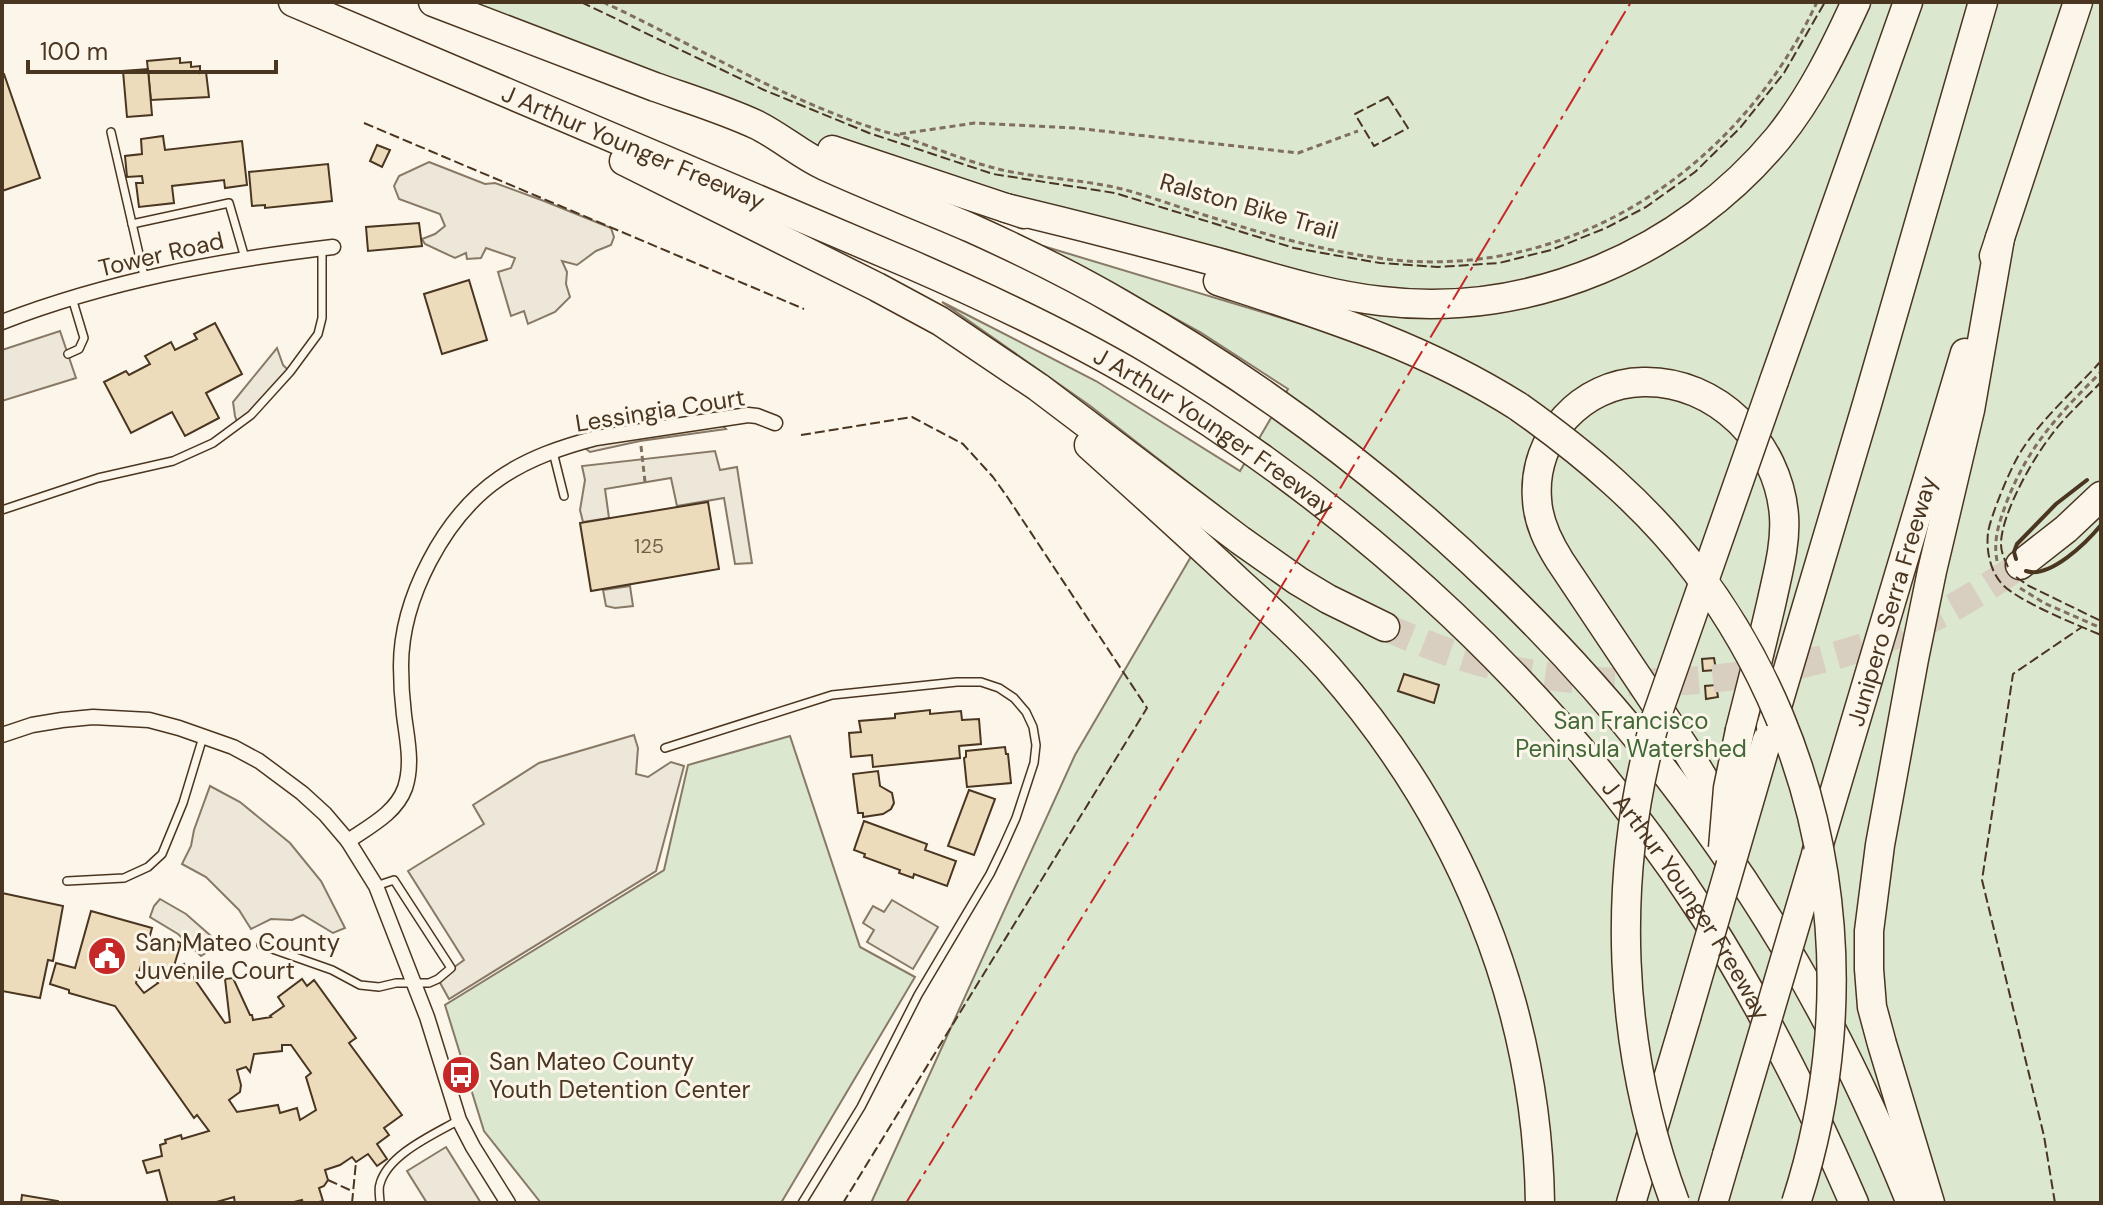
<svg xmlns="http://www.w3.org/2000/svg" width="2103" height="1205" viewBox="0 0 2103 1205" font-family="'DM Sans',sans-serif">
	<style>
		.green { fill: #dce7d0; stroke: #887966; stroke-width: 2 }
		.parking { fill: #ede7d9; stroke: #887966; stroke-width: 2 }
		.building { fill: #ecdcbc; stroke: #4a3520; stroke-width: 2; fill-rule: evenodd }
		.lines { fill: none; stroke-linecap: round; stroke-linejoin: round }
		.motorway-tunnel { stroke: #d8cfc1; stroke-width: 28; stroke-dasharray: 28 14; stroke-linecap: butt }
		.service-casing { stroke: #4a3520; stroke-width: 10 }
		.minor-casing { stroke: #4a3520; stroke-width: 17 }
		.motorway-casing { stroke: #4a3520; stroke-width: 31 }
		.path { stroke: #7f6f5c; stroke-width: 3; stroke-dasharray: 6 4; stroke-linecap: butt }
		.service { stroke: #fbf6e9; stroke-width: 7 }
		.minor { stroke: #fbf6e9; stroke-width: 14 }
		.motorway { stroke: #fbf6e9; stroke-width: 28 }
		.motorway-bridge-casing { stroke: #4a3520; stroke-width: 31; stroke-linecap: butt }
		.motorway-bridge { stroke: #fbf6e9; stroke-width: 28 }
		.fence { stroke: #4a3520; stroke-width: 2; stroke-dasharray: 10 4; stroke-linecap: butt }
		.wall { stroke: #4a3520; stroke-width: 4 }
		.power { stroke: #c62828; stroke-width: 2; stroke-dasharray: 28 6 4 6; stroke-linecap: butt }
		.labels { text-anchor: middle; dominant-baseline: central; stroke-width: 6; stroke-linejoin: round; paint-order: stroke }
		.number-label { font-size: 20px; fill: #725f47 }
		.street-label { font-size: 24px; fill: #4a3520; stroke: #fbf6e9 }
		.park-label { font-size: 24px; fill: #436837; stroke: #fbf6e9 }
		.poi-label { font-size: 24px; fill: #4a3520; stroke: #fbf6e9; text-anchor: start }
	</style>
	<rect width="100%" height="100%" fill="#fbf6e9"/>
	<g class="green">
		<polygon points="433,2 2101,2 2101,1203 871,1203 1075,755 1220,507 1089,405 942,302 1096,381 1240,471 1288,389 1200,332 1043,246 1322,330 1343,295 829,149 758,126"/>
		<polygon points="790,736 860,947 915,977 781,1203 541,1203 484,1131 445,1005 664,870 688,765"/>
	</g>
	<g class="parking">
		<polygon points="429,162 485,184 495,183 544,201 611,228 614,237 611,245 596,251 577,265 562,261 567,272 566,284 570,297 555,312 528,324 524,311 511,316 498,272 511,268 515,258 486,248 481,258 467,259 466,253 455,258 425,244 422,239 435,234 445,226 440,214 399,199 394,186 399,176"/>
		<polygon points="60,331 76,378 2,401 2,350"/>
		<polygon points="277,348 283,365 290,372 238,425 235,416 233,402"/>
		<polygon points="717,419 726,429 640,441 590,452 578,443"/>
		<polygon points="715,451 720,470 737,467 752,563 735,564 724,498 677,506 671,478 605,489 609,518 583,522 580,510 585,480 582,466"/>
		<polygon points="630,586 633,606 615,608 606,606 603,590"/>
		<polygon points="634,735 638,748 636,774 648,777 671,762 684,766 656,871 449,999 438,979 464,960 408,871 484,824 473,805 539,763"/>
		<polygon points="210,786 240,802 290,843 321,881 345,928 333,933 303,915 292,920 271,919 251,929 239,910 206,877 182,864 191,846 194,830"/>
		<polygon points="160,899 186,914 211,936 212,949 201,956 178,934 150,917 154,906"/>
		<polygon points="892,900 938,927 913,969 867,942 874,930 863,923 873,906 884,912"/>
		<polygon points="446,1147 481,1203 427,1203 407,1171"/>
	</g>
	<g class="building">
		<polygon points="180,58 180,63 191,62 191,67 200,66 200,73 206,72 209,97 151,100 147,61"/>
		<polygon points="148,69 152,115 127,117 123,71"/>
		<polygon points="2,74 4,74 40,178 2,191"/>
		<polygon points="163,136 165,150 242,141 247,185 225,188 224,180 172,186 174,203 139,207 136,183 143,183 142,176 127,177 125,156 142,154 141,139"/>
		<polygon points="377,145 390,150 382,167 370,161"/>
		<polygon points="328,164 332,201 265,208 265,205 252,206 249,172"/>
		<polygon points="419,223 422,246 368,251 366,227"/>
		<polygon points="469,280 487,340 442,354 424,294"/>
		<polygon points="215,323 242,374 206,393 219,418 185,436 172,412 131,433 104,382 126,371 129,375 150,364 145,356 171,342 175,350 197,339 194,334"/>
		<polygon points="708,502 719,569 591,591 580,523"/>
		<polygon points="1714,658 1716,670 1703,671 1702,659"/>
		<polygon points="1404,674 1439,685 1434,703 1398,691"/>
		<polygon points="1716,685 1718,697 1706,699 1705,686"/>
		<polygon points="930,710 930,714 961,711 962,720 979,719 981,744 959,746 960,758 873,767 872,755 851,757 849,733 861,732 859,721 895,718 895,714"/>
		<polygon points="1005,747 1006,754 1008,754 1011,783 967,787 964,758 966,757 966,751"/>
		<polygon points="878,771 880,786 892,793 894,803 891,809 883,814 863,817 863,813 858,813 853,774"/>
		<polygon points="969,790 995,799 974,855 948,846"/>
		<polygon points="864,821 927,844 925,850 956,861 947,886 914,874 913,878 899,873 900,870 864,857 865,854 854,850"/>
		<polygon points="2,893 63,906 53,961 48,960 40,998 2,991"/>
		<path d="M91 911 152 928 149 939 153 946 165 937 181 943 174 966 177 970 184 964 225 1023 230 1022 225 979 233 978 250 1015H252L253 1020 271 1017 270 1016 284 1006 278 997 302 979 307 986 314 980 356 1038 349 1043 402 1115 384 1128 389 1135 377 1144 387 1159 377 1166 368 1154 356 1162 352 1157 340 1165 325 1170 328 1180 324 1186 319 1188 323 1201 315 1203H303L302 1200 290 1203H235L234 1197 213 1203H168L159 1170 147 1173 143 1161 162 1156 160 1145 166 1143 165 1140 181 1135 182 1139 209 1131 197 1115 194 1118 115 1006 69 993V990L50 984 56 963 75 968ZM142 962 158 983 144 993 136 983ZM282 1045H291L311 1073 306 1077 316 1110 300 1120 297 1108 280 1113 278 1105 237 1112 229 1100 240 1092 241 1085 237 1070 246 1067 250 1072 254 1054 282 1051Z"/>
		<polygon points="22,1195 58,1201 58,1203 21,1203"/>
	</g>
	<g class="lines">
		<path class="motorway-tunnel" d="M1385 627C1422 643 1460 658 1499 667 1626 696 1778 683 1898 634 1942 616 1981 592 2020 565"/>
		<g class="service-casing">
			<g id="service">
				<polyline points="111,132 145,280"/>
				<polyline points="132,224 229,203 245,258"/>
				<polyline points="68,354 79,349 84,338 72,298"/>
				<polyline points="553,452 564,496"/>
				<polyline points="2,510 98,478 173,461 213,443 251,415 290,372 318,334 322,318 322,249"/>
				<polyline points="665,748 832,695 957,682 981,682 999,688 1014,698 1026,712 1033,727 1036,745 1034,763 1016,818 1003,847 990,874 918,995 861,1107 802,1203"/>
				<polyline points="67,881 124,878 148,867 162,854 183,803 203,737"/>
				<polyline points="261,945 332,970 360,985 379,987 396,983 429,983 438,979 451,968 394,880 376,886"/>
				<path d="M380 1203C380 1197 378 1189 380 1184 388 1154 435 1134 459 1120"/>
			</g>
		</g>
		<g class="minor-casing">
			<g id="minor">
				<path d="M2 322C108 281 221 260 333 247"/>
				<polyline points="2,735 32,725 62,720 93,717 149,720 179,728 233,747 259,761 302,793 325,814 348,841 376,886 427,1017 459,1120 473,1147 508,1203"/>
				<path d="M348 841C370 826 396 813 405 788 413 764 407 739 404 715 402 699 401 682 401 666 401 599 444 516 500 478 529 458 562 447 596 438L748 415 757 416 775 423"/>
			</g>
		</g>
		<g class="motorway-casing">
			<g id="motorway">
				<path id="s1" d="M293 2 910 264C988 298 1065 334 1138 377 1363 512 1562 696 1705 917 1763 1008 1811 1104 1854 1203"/>
				<path d="M433 2C507 30 581 58 655 87 689 99 725 110 757 125 781 137 801 155 825 166 873 188 923 207 971 228 1022 251 1073 276 1121 304 1392 459 1623 678 1784 945 1834 1027 1875 1114 1911 1203"/>
				<polyline points="832,150 1024,214"/>
				<polyline points="624,161 877,287 940,321 1038,387 1240,540 1298,581 1328,599 1385,627"/>
				<path d="M1006 208C1077 225 1147 243 1217 262 1271 277 1326 295 1381 301 1531 319 1683 253 1778 138 1811 97 1834 50 1856 2"/>
				<polyline points="1994,256 2078,2"/>
				<path d="M1218 281C1325 316 1423 346 1519 407"/>
				<polyline points="1774,381 1908,2"/>
				<path d="M1089 445C1140 491 1191 537 1241 584 1271 611 1301 638 1328 668 1460 818 1537 1003 1540 1203"/>
				<polyline points="2020,565 2066,529 2101,496"/>
				<polyline points="1771,727 1867,404 1983,2"/>
				<path d="M1733 827 1685 748 1560 561C1548 542 1538 522 1537 499 1532 437 1582 383 1643 382 1717 380 1779 444 1784 516 1786 544 1778 572 1772 600 1762 644 1751 687 1740 730"/>
				<path id="s2" d="M1816 854 1965 353"/>
				<polyline points="1631,1203 1686,1018"/>
				<polyline points="1713,1203 1727,1155"/>
				<polyline points="1930,1203 1882,1044 1872,1007 1869,969 1869,931 1880,845 1914,659 1932,571 1970,410 2000,238"/>
			</g>
		</g>
		<g class="path">
			<path d="M603 2C663 30 721 63 781 91 810 104 840 117 870 127 883 132 896 134 909 139 935 148 961 159 987 166 1031 179 1078 178 1122 189 1153 197 1183 209 1214 218 1272 237 1333 253 1394 260 1577 278 1741 165 1817 2"/>
			<polyline points="900,134 975,123 1075,128 1298,153 1358,131"/>
			<polyline points="641,446 645,482"/>
			<path d="M1997 561C1993 539 1999 523 2007 501 2029 445 2059 414 2101 372"/>
			<polyline points="2020,588 2044,603 2101,628"/>
		</g>
		<use href="#service" class="service"/>
		<use href="#minor" class="minor"/>
		<use href="#motorway" class="motorway"/>
		<g class="motorway-bridge-casing">
			<g id="motorway-bridge">
				<path d="M1519 407C1585 454 1647 506 1696 571 1833 753 1866 988 1796 1203"/>
				<polyline points="1723,848 1728,788 1740,730"/>
				<polyline points="1686,1018 1767,740"/>
				<polyline points="1727,1155 1815,858"/>
				<path d="M1675 1203C1617 1047 1610 877 1656 718L1774 381"/>
			</g>
		</g>
		<use href="#motorway-bridge" class="motorway-bridge"/>
		<g class="fence">
			<polyline points="581,2 764,90 869,133 993,174 1115,193 1294,248 1380,263 1438,267 1499,263 1551,250 1606,228 1646,207 1695,172 1740,128 1784,73 1825,2"/>
			<polygon points="1388,97 1408,128 1374,146 1355,114"/>
			<polyline points="364,123 804,309"/>
			<path d="M2101 361C2075 390 2040 420 2020 453 2011 467 1990 517 1988 533 1986 550 1990 572 2003 585 2020 602 2077 625 2101 635"/>
			<polyline points="801,435 912,417 963,444 993,477 1008,498 1147,708 843,1203"/>
			<path d="M2008 567C2005 560 2001 553 2001 544 2001 515 2032 460 2050 437 2064 417 2084 400 2101 382"/>
			<polyline points="2016,577 2029,586 2101,621"/>
			<polyline points="328,1180 352,1191"/>
			<polyline points="352,1203 356,1162"/>
			<polyline points="2055,1203 2044,1136 1982,880 2013,674 2082,627"/>
		</g>
		<g class="wall">
			<polyline points="2016,559 2014,552 2017,544 2056,504 2087,480"/>
			<path d="M2026 571C2050 579 2087 542 2101 525"/>
		</g>
		<polyline class="power" points="906,1203 1137,828 1631,2"/>
	</g>
	<defs>
		<g id="civic-disc" transform="scale(2)"><circle r="9.5" fill="#c62828" stroke="#fbf6e9"/><path d="M-.6-6.5H3V-4.5H.6V-3L4-1V1h2V6H-6V1h2V-1L-.6-3ZM-1.2 2.5V6h2.4V2.5Z" fill="#fff"/></g>
		<g id="bus-disc" transform="scale(2)"><circle r="9.5" fill="#c62828" stroke="#fbf6e9"/><path d="M-5-6H5V4H4V6H2V4H-2V6H-4V4H-5ZM-3.5-4V0h7V-4ZM-3.5 1.2v1.5H-2V1.2ZM2 1.2v1.5H3.5V1.2Z" fill="#fff"/></g>
	</defs>
	<g fill-rule="evenodd">
		<use href="#civic-disc" x="107" y="956"/>
		<use href="#bus-disc" x="461" y="1075"/>
	</g>
	<g class="labels">
		<g class="number-label">
			<text x="649" y="546">125</text>
		</g>
		<g class="street-label">
			<text stroke="none"><textPath href="#s1" startOffset="370">J Arthur Younger Freeway</textPath></text>
			<text transform="translate(1249 206) rotate(16)">Ralston Bike Trail</text>
			<text transform="translate(161 254) rotate(-13)">Tower Road</text>
			<text transform="translate(660 410) rotate(-9)">Lessingia Court</text>
			<text stroke="none"><textPath href="#s1" startOffset="1018">J Arthur Younger Freeway</textPath></text>
			<text stroke="none"><textPath href="#s2" startOffset="264">Junipero Serra Freeway</textPath></text>
			<text stroke="none"><textPath href="#s1" startOffset="1690">J Arthur Younger Freeway</textPath></text>
		</g>
		<g class="park-label">
			<text x="1631" y="720">San Francisco<tspan x="1631" dy="28">Peninsula Watershed</tspan></text>
		</g>
		<g class="poi-label">
			<text x="135" y="942">San Mateo County<tspan x="135" dy="28">Juvenile Court</tspan></text>
			<text x="489" y="1061">San Mateo County<tspan x="489" dy="28">Youth Detention Center</tspan></text>
		</g>
	</g>
	<rect width="2103" height="1205" fill="none" stroke="#4a3520" stroke-width="8"/>
	<path d="M28 60v12h248v-12" fill="none" stroke="#4a3520" stroke-width="4"/>
	<text x="40" y="60" font-size="24" fill="#4a3520" stroke="#fbf6e9" stroke-width="6" paint-order="stroke">100 m</text>
</svg>
